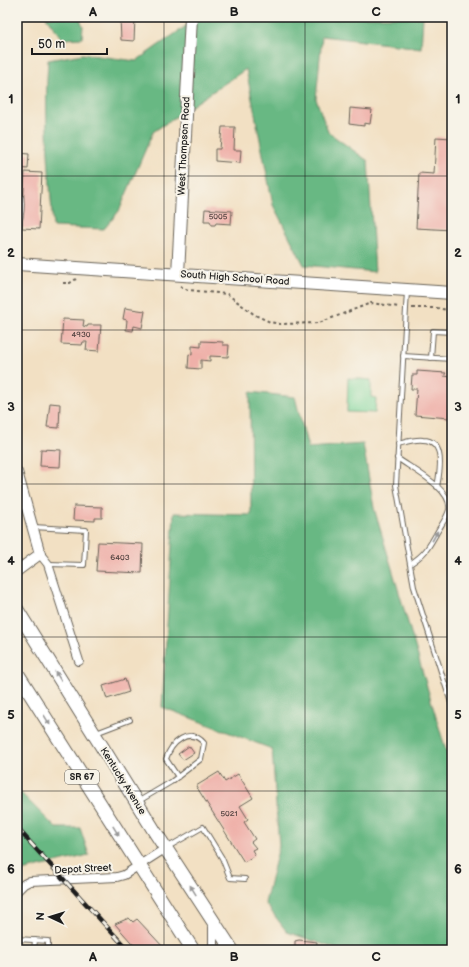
<svg xmlns="http://www.w3.org/2000/svg" width="469" height="967" viewBox="0 0 469 967" font-family="'Balsamiq Sans',sans-serif">
	<style>
		.green { fill: #7fd79b; stroke: #4e7a5c }
		.forest { fill: #67b883; stroke: #426a50 }
		.building { fill: #efb0a9 }
		.lines { fill: none; stroke-linecap: round; stroke-linejoin: round }
		.service-casing { stroke: #676156; stroke-width: 6 }
		.minor-casing { stroke: #676156; stroke-width: 10 }
		.tertiary-casing { stroke: #676156; stroke-width: 12 }
		.secondary-casing { stroke: #676156; stroke-width: 14 }
		.primary-casing { stroke: #676156; stroke-width: 15 }
		.path { stroke: #676156; stroke-width: 2; stroke-dasharray: 3 3; stroke-linecap: butt }
		.service { stroke: #fff; stroke-width: 4 }
		.minor { stroke: #fff; stroke-width: 8 }
		.tertiary { stroke: #fff; stroke-width: 10 }
		.secondary { stroke: #fff; stroke-width: 12 }
		.primary { stroke: #fff; stroke-width: 13 }
		.rail-casing { stroke: #1c1c1c; stroke-width: 4.5 }
		.rail { stroke: #f7f3e8; stroke-width: 3; stroke-dasharray: 9; stroke-linecap: butt }
		.oneway { fill: #999 }
		.grid { fill: none; stroke: #1c1c1c; stroke-width: 1; stroke-opacity: 0.55 }
		.labels { text-anchor: middle; dominant-baseline: central; stroke-width: 4; stroke-linejoin: round; paint-order: stroke }
		.number-label { font-size: 8px; fill: #51413f }
		.shield { fill: #f7f3e8; stroke: #5e5c59; stroke-width: 1 }
		.shield-label { font-size: 9px; font-weight: bold; fill: #1c1c1c }
		.street-label { font-size: 10px; fill: #1c1c1c; stroke: #f7f3e8 }
		.neatline { fill: none; stroke: #1c1c1c; stroke-width: 1.5 }
		.grid-label { font-size: 13px; text-anchor: middle; font-weight: bold; fill: #1c1c1c }
	</style>
	<rect width="100%" height="100%" fill="#f7f3e8"/>
	<filter id="ink" filterUnits="userSpaceOnUse"><feTurbulence type="fractalNoise" baseFrequency=".025" numOctaves="2"/><feDisplacementMap in="SourceGraphic" scale="8" xChannelSelector="R" yChannelSelector="G"/><feConvolveMatrix kernelMatrix="1 2 1 2 8 2 1 2 1" color-interpolation-filters="sRGB"/></filter>
	<filter id="wash" filterUnits="userSpaceOnUse"><feTurbulence type="fractalNoise" baseFrequency=".012" numOctaves="4" result="noise"/><feDisplacementMap in="SourceGraphic" scale="16" xChannelSelector="R" yChannelSelector="G"/><feGaussianBlur stdDeviation="0.9" result="paint"/><feColorMatrix in="noise" values="0 0 0 0 0 0 0 0 0 0 0 0 0 0 0 0 0 1.4 0 .05"/><feComposite in="paint" operator="in"/></filter>
	<g filter="url(#wash)">
		<rect width="100%" height="100%" fill="#f2e0c3"/>
		<polygon class="green" points="348,378 371,380 371,397 376,398 375,413 347,412"/>
		<g class="forest">
			<polygon points="46,17 79,17 83,26 82,38 62,39"/>
			<path d="M199 17H423L421 48 322 36 316 99 328 132 368 161 375 272 304 265 273 205 246 69 153 132 119 211 104 229 53 227C49 171 44 116 48 60L83 54 136 61Z"/>
			<polygon points="250,392 295,397 308,448 363,444 374,508 452,771 452,950 340,950 287,932 265,903 279,846 272,749 162,707 174,513 251,515"/>
			<polygon points="17,789 56,828 80,828 89,855 17,872"/>
		</g>
		<g id="blocks">
			<g class="building">
				<polygon points="120,17 135,17 134,41 121,40"/>
				<polygon points="350,108 372,110 370,124 364,123 364,126 349,124"/>
				<polygon points="222,127 235,127 234,150 241,150 240,163 215,161 215,149 220,149"/>
				<polygon points="436,137 452,138 452,230 416,228 419,173 434,174"/>
				<polygon points="17,153 29,154 28,169 17,168"/>
				<polygon points="25,172 42,173 39,229 22,228"/>
				<polygon points="205,209 232,211 231,224 216,223 215,225 212,225 210,221 204,221"/>
				<polygon points="125,308 145,311 142,328 134,326 133,331 126,330 127,320 123,319"/>
				<polygon points="63,319 84,320 83,326 87,327 88,325 101,325 99,351 86,350 87,342 83,342 82,345 61,344"/>
				<polygon points="201,341 223,342 223,345 229,345 228,357 210,356 210,361 201,360 201,369 188,368 189,354 192,355 192,346 201,347"/>
				<polygon points="417,371 446,373 444,376 452,377 452,403 450,403 449,418 415,415 417,389 411,389 412,375 417,375"/>
				<polygon points="50,403 60,404 59,428 47,427"/>
				<polygon points="41,449 61,450 60,467 40,466"/>
				<polygon points="74,506 102,507 102,518 95,518 95,521 73,520"/>
				<polygon points="98,542 143,544 142,573 96,571"/>
				<polygon points="125,679 129,692 107,699 103,686"/>
				<polygon points="189,746 194,753 183,760 178,754"/>
				<polygon points="219,772 225,782 238,774 253,798 240,806 248,819 244,822 255,839 251,842 256,848 252,850 255,855 244,862 196,786"/>
				<polygon points="129,918 133,922 137,919 165,949 138,950 115,924"/>
				<polygon points="299,940 317,942 316,950 295,950 295,941"/>
			</g>
		</g>
	</g>
	<g filter="url(#ink)">
		<use href="#blocks" fill-opacity="0" stroke="#676156" stroke-width="1"/>
		<g class="lines">
			<g class="service-casing">
				<g id="service">
					<path d="M17 185C25 198 21 219 17 233"/>
					<polyline points="407,291 396,485 414,587 452,706"/>
					<polyline points="403,356 452,359"/>
					<polyline points="431,358 433,331 452,332"/>
					<path d="M398 444C406 442 415 439 423 440 446 440 440 472 437 487"/>
					<path d="M397 458C412 469 453 489 449 510 447 517 442 524 439 529 429 546 427 553 410 564"/>
					<polyline points="33,527 86,530 84,565 48,564"/>
					<polyline points="96,733 130,720"/>
					<path d="M139 801 171 782 201 759 204 743C189 726 171 743 166 759L178 777"/>
					<polyline points="168,847 203,827 222,858 230,878 245,879"/>
					<polyline points="17,939 48,941 48,950"/>
					<polyline points="34,950 35,940"/>
				</g>
			</g>
			<g class="minor-casing">
				<g id="minor">
					<polyline points="40,554 48,564 79,661"/>
					<polyline points="17,891 24,884 30,881 117,877 124,875 166,848"/>
					<polyline points="213,950 213,923"/>
				</g>
			</g>
			<g class="tertiary-casing">
				<polyline id="tertiary" points="17,472 40,554 17,571"/>
			</g>
			<g class="secondary-casing">
				<g id="secondary">
					<polyline points="17,264 452,293"/>
					<polyline points="178,274 191,17"/>
				</g>
			</g>
			<g class="primary-casing">
				<g id="primary">
					<polyline points="17,610 155,832 232,950"/>
					<polyline points="17,673 193,950"/>
				</g>
			</g>
			<g class="path">
				<polyline points="63,283 70,283 76,279"/>
				<polyline points="180,286 188,290 227,294 255,315 270,322 280,324 319,323 371,303 399,307"/>
				<polyline points="412,308 437,308 452,311"/>
			</g>
			<use href="#service" class="service"/>
			<use href="#minor" class="minor"/>
			<use href="#tertiary" class="tertiary"/>
			<use href="#secondary" class="secondary"/>
			<use href="#primary" class="primary"/>
			<g class="rail-casing">
				<polyline id="rail" points="17,828 128,950"/>
			</g>
			<use href="#rail" class="rail"/>
		</g>
		<defs><path id="oneway-solid" d="M-6-.8H1V-3.2L6.5 0L1 3.2V.8H-6Z"/></defs>
		<g class="oneway">
			<use href="#oneway-solid" transform="translate(435 536) rotate(-61)"/>
			<use href="#oneway-solid" transform="translate(58 676) rotate(-122)"/>
			<use href="#oneway-solid" transform="translate(47 720) rotate(58)"/>
			<use href="#oneway-solid" transform="translate(116 831) rotate(58)"/>
			<use href="#oneway-solid" transform="translate(193 890) rotate(-122)"/>
		</g>
	</g>
	<path class="grid" d="M164 17V950M305 17V950M17 176H452M17 330H452M17 484H452M17 637H452M17 791H452"/>
	<g class="labels">
		<g class="number-label">
			<text x="218" y="216">5005</text>
			<text x="81" y="334">4930</text>
			<text x="120" y="557">6403</text>
			<text x="229" y="813">5021</text>
		</g>
		<rect class="shield" x="65" y="770" width="34" height="14" rx="3"/>
		<g class="shield-label">
			<text x="82" y="777">SR 67</text>
		</g>
		<g class="street-label">
			<text transform="translate(184 146) rotate(-87)">West Thompson Road</text>
			<text transform="translate(235 278) rotate(4)">South High School Road</text>
			<text transform="translate(123 781) rotate(58)">Kentucky Avenue</text>
			<text transform="translate(83 869) rotate(-3)">Depot Street</text>
		</g>
	</g>
	<rect width="469" height="967" fill="none" stroke="#f7f3e8" stroke-width="44"/>
	<g transform="translate(50 917) rotate(274)" stroke="#f7f3e8" stroke-width="3" paint-order="stroke">
	<path d="M0-3L7 15L0 10L-7 15Z" fill="#1c1c1c"/>
	<text y="-6" font-size="11" font-weight="bold" text-anchor="middle" fill="#1c1c1c">N</text>
	</g>
	<path d="M32 48v6h75v-6" fill="none" stroke="#1c1c1c" stroke-width="2"/>
	<text x="38" y="48" font-size="12" fill="#1c1c1c" stroke="#f7f3e8" stroke-width="3" paint-order="stroke">50 m</text>
	<rect x="22" y="22" width="425" height="923" class="neatline"/>
	<g class="grid-label">
		<text x="93" y="16">A</text>
		<text x="234" y="16">B</text>
		<text x="376" y="16">C</text>
		<text x="11" y="103">1</text>
		<text x="458" y="103">1</text>
		<text x="11" y="257">2</text>
		<text x="458" y="257">2</text>
		<text x="11" y="411">3</text>
		<text x="458" y="411">3</text>
		<text x="11" y="565">4</text>
		<text x="458" y="565">4</text>
		<text x="11" y="719">5</text>
		<text x="458" y="719">5</text>
		<text x="11" y="873">6</text>
		<text x="458" y="873">6</text>
		<text x="93" y="961">A</text>
		<text x="234" y="961">B</text>
		<text x="376" y="961">C</text>
	</g>
</svg>
